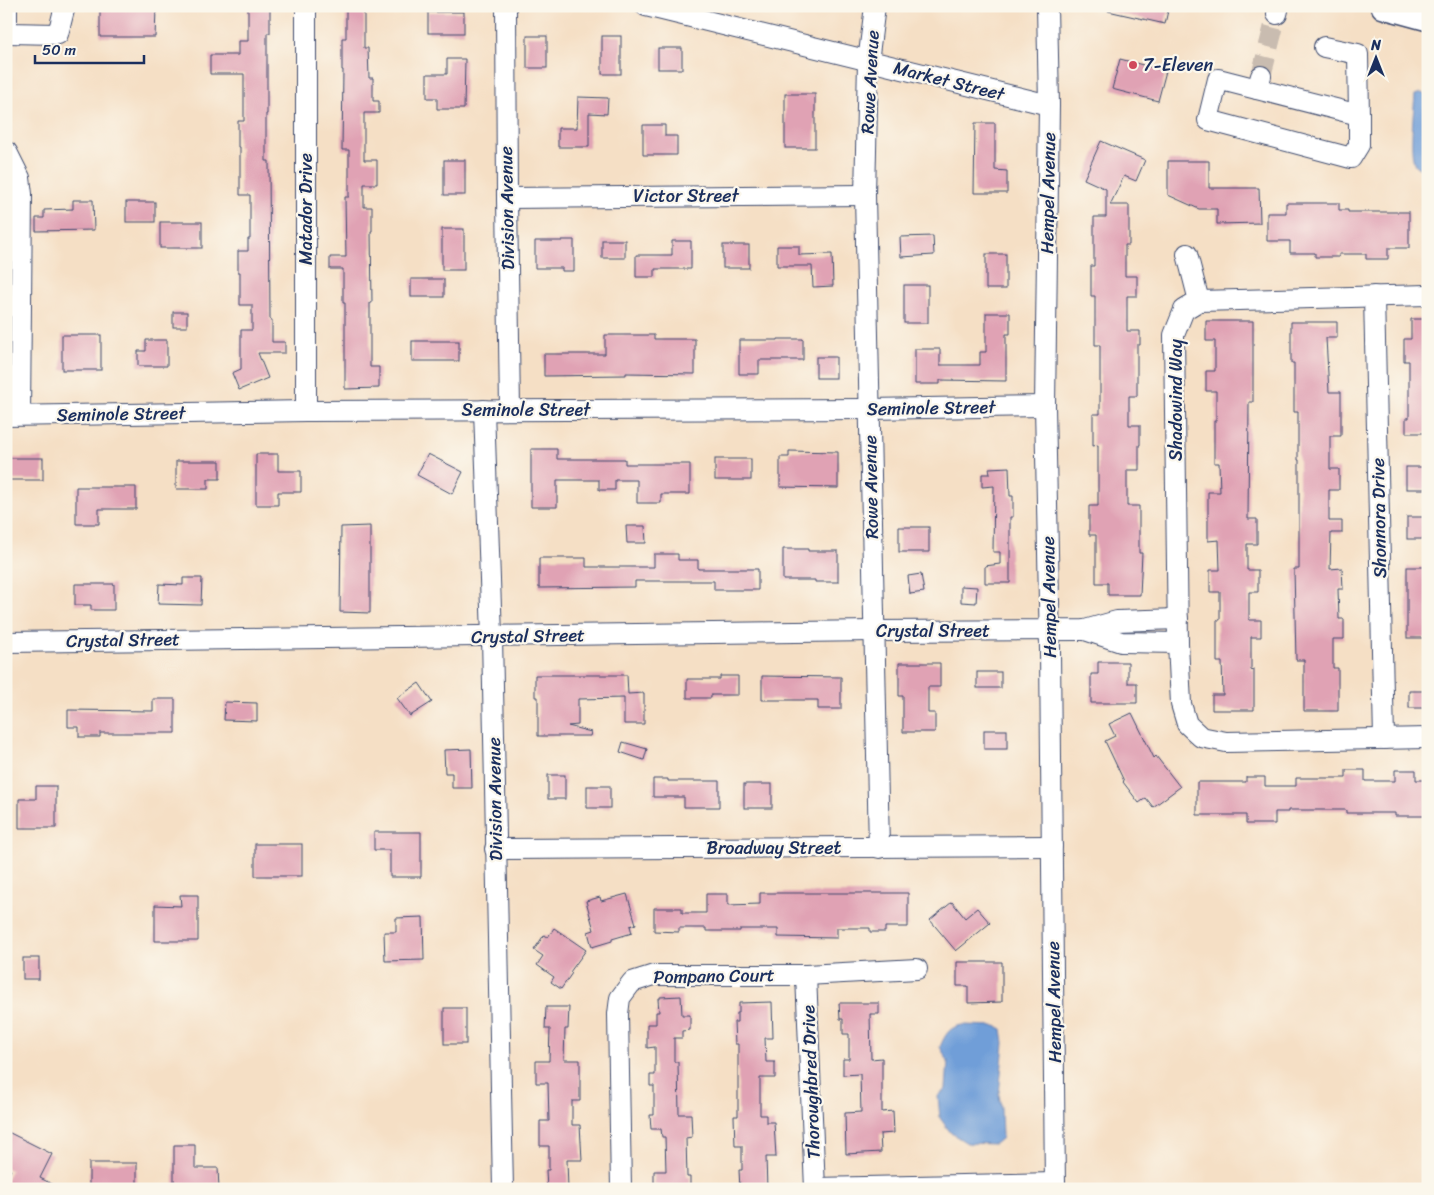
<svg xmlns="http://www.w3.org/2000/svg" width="1434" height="1195" viewBox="0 0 1434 1195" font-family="Sriracha,sans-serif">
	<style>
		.water { fill: #6f9ed8; stroke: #45669b }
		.building { fill: #e0a2b4 }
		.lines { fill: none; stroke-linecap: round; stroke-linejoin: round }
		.minor-tunnel { stroke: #c9bcb0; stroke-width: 20; stroke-dasharray: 20 10; stroke-linecap: butt }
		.minor-casing { stroke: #3c496d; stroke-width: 22 }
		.major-casing { stroke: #3c496d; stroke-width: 28 }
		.minor { stroke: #fff; stroke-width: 20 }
		.major { stroke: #fff; stroke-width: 25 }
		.poi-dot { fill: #d1495b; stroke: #fbf7ec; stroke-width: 2 }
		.labels { text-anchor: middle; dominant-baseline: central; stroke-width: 4.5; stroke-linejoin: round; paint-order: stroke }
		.poi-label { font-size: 18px; fill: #1b2f5e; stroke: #fbf7ec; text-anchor: start }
		.street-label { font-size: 18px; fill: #1b2f5e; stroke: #fbf7ec }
	</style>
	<rect width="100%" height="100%" fill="#fbf7ec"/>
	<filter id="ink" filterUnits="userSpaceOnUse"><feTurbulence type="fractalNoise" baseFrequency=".02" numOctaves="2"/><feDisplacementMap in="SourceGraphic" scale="10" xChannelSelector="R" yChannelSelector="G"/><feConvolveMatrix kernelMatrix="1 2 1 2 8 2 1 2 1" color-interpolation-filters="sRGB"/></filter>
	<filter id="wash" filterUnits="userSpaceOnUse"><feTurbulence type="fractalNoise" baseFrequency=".0096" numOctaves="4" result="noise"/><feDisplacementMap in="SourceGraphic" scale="20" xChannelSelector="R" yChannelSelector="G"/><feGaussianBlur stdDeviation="1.12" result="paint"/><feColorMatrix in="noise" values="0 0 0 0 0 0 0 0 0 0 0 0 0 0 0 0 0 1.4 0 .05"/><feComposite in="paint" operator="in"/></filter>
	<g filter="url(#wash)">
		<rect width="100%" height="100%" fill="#f5dfc5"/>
		<g class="water">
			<path d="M1421 93 1428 95V169C1424 169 1419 169 1416 166 1408 158 1414 108 1415 95Z"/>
			<path d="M962 1025 996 1026 1002 1029 1004 1043 999 1094 1001 1108 1002 1138 995 1144 967 1143 951 1133 940 1118 938 1096 946 1089 948 1061 940 1047C945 1035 949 1027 962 1025Z"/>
		</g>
		<g id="blocks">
			<g class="building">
				<polygon points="248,6 270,6 270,33 267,33 267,114 266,114 266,161 269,161 270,320 272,320 272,342 285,342 285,353 258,353 268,378 239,390 232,373 241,369 241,330 252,330 252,305 240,305 240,272 238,272 238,251 248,251 248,239 250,239 250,195 240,195 240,147 238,147 238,121 244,121 244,74 210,74 210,55 238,55 238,41 248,41"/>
				<polygon points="346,6 364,6 364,48 368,48 369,78 373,78 373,101 379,101 379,113 364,113 364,160 377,160 377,184 364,184 364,207 372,207 372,231 371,231 372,303 370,303 370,367 379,367 379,388 345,389 345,303 343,303 343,269 330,269 330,257 346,257 345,197 349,197 349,150 342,150 343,70 342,70 342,38 346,38"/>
				<polygon points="1109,6 1169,6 1165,24 1108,11"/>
				<polygon points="100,8 156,8 155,37 100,37"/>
				<rect x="428" y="12" width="36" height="21"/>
				<rect x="527" y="36" width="20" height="32"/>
				<rect x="602" y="36" width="19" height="38"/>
				<rect x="658" y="48" width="24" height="21"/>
				<polygon points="447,59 465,59 464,109 437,109 437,98 427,98 427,74 447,74"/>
				<polygon points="1120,59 1166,71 1158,101 1112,89"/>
				<rect x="785" y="94" width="30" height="54"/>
				<polygon points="578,97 608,98 607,114 589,113 589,147 558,147 558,128 577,128"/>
				<polygon points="975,123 995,123 995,170 1007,171 1007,193 974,193"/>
				<polygon points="643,125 665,125 665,136 677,136 677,155 643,155"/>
				<polygon points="1101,141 1145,160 1136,181 1124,176 1110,205 1129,205 1129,245 1125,245 1125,276 1137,276 1137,296 1127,296 1127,331 1140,331 1140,345 1137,345 1137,396 1129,396 1129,425 1140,425 1140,445 1139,445 1139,470 1127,470 1127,506 1139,506 1139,553 1142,553 1140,595 1108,595 1108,583 1096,583 1096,535 1089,535 1089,506 1098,506 1098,445 1093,446 1093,414 1100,414 1100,345 1095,345 1095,296 1091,296 1091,266 1094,266 1094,217 1106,217 1106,189 1084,179"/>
				<rect x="444" y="160" width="21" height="35"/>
				<polygon points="1168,161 1209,161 1209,188 1259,188 1260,223 1217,224 1217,209 1199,209 1168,195"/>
				<polygon points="73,200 93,200 94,230 36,231 36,218 44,218 44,210 73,209"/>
				<rect x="126" y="202" width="29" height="20"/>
				<polygon points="1286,203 1339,203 1339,210 1348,210 1348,212 1409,212 1409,248 1388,248 1388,259 1366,259 1366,254 1339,254 1339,257 1315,257 1315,253 1290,253 1290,241 1267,241 1267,213 1286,213"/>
				<rect x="160" y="222" width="42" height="26"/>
				<rect x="442" y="229" width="22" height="41"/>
				<polygon points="933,236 934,255 901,257 900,237"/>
				<polygon points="562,240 574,240 574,271 562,271 562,268 535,268 535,241 562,241"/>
				<rect x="602" y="240" width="23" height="18"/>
				<polygon points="672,241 691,241 691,269 655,269 655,277 636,277 636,255 672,255"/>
				<rect x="723" y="245" width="26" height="23"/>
				<polygon points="777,246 799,246 799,255 832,254 833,286 813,287 812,266 777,266"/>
				<rect x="986" y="254" width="20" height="35"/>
				<rect x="411" y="279" width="33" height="18"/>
				<rect x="904" y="285" width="24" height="38"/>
				<rect x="173" y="312" width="14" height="15"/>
				<polygon points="986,313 1010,313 1010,334 1006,334 1006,381 940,380 940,384 915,384 915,349 940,349 940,365 980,365 980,352 986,352"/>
				<polygon points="1411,319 1428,319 1428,433 1406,433 1406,418 1409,418 1409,361 1404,361 1404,339 1411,339"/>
				<polygon points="1206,321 1253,321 1253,402 1249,402 1248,519 1257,519 1257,544 1247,544 1247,570 1258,570 1258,592 1249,592 1249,620 1261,620 1261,637 1251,637 1251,670 1254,669 1254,710 1212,710 1212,695 1223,695 1222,662 1217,662 1217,620 1220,620 1220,592 1210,592 1210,570 1220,570 1219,540 1208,541 1208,492 1220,492 1219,463 1214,463 1214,421 1216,421 1216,391 1206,391 1206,371 1215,371 1215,341 1206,341"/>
				<polygon points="1291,322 1337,322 1337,338 1326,338 1329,392 1341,392 1341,436 1330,436 1330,469 1339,469 1339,490 1329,490 1329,521 1342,521 1342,533 1331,533 1330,569 1342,568 1343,589 1338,589 1339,619 1344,619 1344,639 1333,639 1333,668 1338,668 1338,711 1304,711 1304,660 1296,660 1294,569 1299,569 1299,460 1298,460 1298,412 1294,412 1294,363 1291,363"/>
				<rect x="62" y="335" width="39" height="35"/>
				<polygon points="605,335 654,335 654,339 695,339 695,374 626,373 626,375 544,376 544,354 605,354"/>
				<polygon points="778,339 803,339 803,360 759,360 759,374 739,374 739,340 778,340"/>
				<polygon points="146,340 167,340 167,366 138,366 138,351 146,351"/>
				<rect x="412" y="341" width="47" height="20"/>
				<rect x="816" y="357" width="20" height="21"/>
				<polygon points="531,449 557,449 557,459 625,459 625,464 690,464 690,494 661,494 661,503 637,503 637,480 615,480 615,490 599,490 599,480 557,480 557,507 531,507"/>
				<polygon points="789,451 838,452 838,488 780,487 780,457 789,457"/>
				<polygon points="256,454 278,454 278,471 301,471 301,492 278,492 278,505 256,505"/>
				<polygon points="428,454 463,472 452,494 417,475"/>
				<rect x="8" y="458" width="35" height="22"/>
				<rect x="715" y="459" width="36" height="21"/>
				<polygon points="176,461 220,461 220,479 208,479 208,489 176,489"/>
				<polygon points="1009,467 1010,496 1013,496 1013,517 1010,517 1010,583 985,583 985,566 1000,564 1000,552 993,552 994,486 982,487 982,474 990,474 989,468"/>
				<rect x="1406" y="467" width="22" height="22"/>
				<polygon points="76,487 136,487 136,509 99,509 99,524 76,524"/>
				<rect x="1407" y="517" width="21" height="22"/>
				<polygon points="370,526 370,613 340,612 341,527"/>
				<polygon points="626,526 645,526 646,543 627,543"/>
				<rect x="899" y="527" width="30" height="25"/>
				<polygon points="783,549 808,549 808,551 838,551 838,582 815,582 815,580 783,580"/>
				<polygon points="654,554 678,554 678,560 698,560 698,569 758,569 758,590 714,590 714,581 635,581 635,587 539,588 539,558 586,558 586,567 654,567"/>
				<rect x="1407" y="567" width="21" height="71"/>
				<polygon points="921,574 924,592 910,594 908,576"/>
				<polygon points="183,578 202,578 201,605 158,604 159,584 183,585"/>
				<polygon points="75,584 114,584 114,610 91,610 91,605 75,605"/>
				<polygon points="961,586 977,587 976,603 961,602"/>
				<polygon points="1098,662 1128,662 1128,683 1137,683 1137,703 1091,703 1091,674 1098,674"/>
				<polygon points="899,663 940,663 940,687 928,687 928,713 935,713 935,732 903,732 903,696 899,696"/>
				<rect x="977" y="672" width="24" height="16"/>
				<polygon points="535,675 627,675 628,694 644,693 644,724 624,724 624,698 578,699 578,725 568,726 591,732 590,736 538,736 538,697 535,697"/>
				<polygon points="720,676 738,676 738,695 711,695 711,698 687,698 687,679 720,679"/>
				<polygon points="762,676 841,677 841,709 818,709 818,700 762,700"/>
				<polygon points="419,683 432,702 410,716 397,698"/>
				<rect x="1409" y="691" width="19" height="17"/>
				<polygon points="153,699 175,699 175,733 100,733 100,737 79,737 79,727 68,727 68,710 153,711"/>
				<polygon points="225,702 257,703 257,721 224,720"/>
				<polygon points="1132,713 1154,758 1156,756 1180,787 1153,807 1146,798 1139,803 1123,782 1124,781 1105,741 1115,736 1109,724"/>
				<rect x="984" y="730" width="23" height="19"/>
				<polygon points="623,742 647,749 644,760 620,752"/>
				<polygon points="471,749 472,788 452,788 452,773 445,773 444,750"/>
				<polygon points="1346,770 1365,770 1365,781 1395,781 1395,770 1416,770 1416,780 1428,780 1426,816 1395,816 1395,813 1346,813 1346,810 1288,810 1288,812 1275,812 1275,824 1246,824 1246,815 1197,815 1197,782 1246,782 1246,777 1265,777 1265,786 1296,786 1296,778 1346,778"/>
				<rect x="548" y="775" width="17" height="24"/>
				<polygon points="653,779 668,779 668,781 719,781 719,807 684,807 684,797 653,797"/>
				<rect x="744" y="784" width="28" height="24"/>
				<polygon points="36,786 56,786 56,828 19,828 19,799 36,799"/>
				<rect x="587" y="786" width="23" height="22"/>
				<polygon points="374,832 421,832 421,877 390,877 390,850 374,850"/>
				<rect x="255" y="844" width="47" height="32"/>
				<polygon points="760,893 908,893 908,927 885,927 885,932 870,932 870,928 837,928 837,938 778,937 778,929 740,929 740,931 706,931 706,928 679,928 679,932 654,931 654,908 682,908 682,913 706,913 706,894 728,894 728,905 760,904"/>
				<polygon points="627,894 636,924 630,926 632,933 612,939 612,941 592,947 588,932 594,930 586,901 600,897 601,901"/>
				<polygon points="180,895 198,895 198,941 155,941 155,905 181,906"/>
				<polygon points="952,902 965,918 977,908 990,923 956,951 930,920"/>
				<polygon points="423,917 424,960 385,961 384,932 396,932 396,918"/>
				<polygon points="554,928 586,950 570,972 572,973 561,989 551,982 554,977 537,965 543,956 534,950 544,935 548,937"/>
				<rect x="23" y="958" width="16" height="21"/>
				<polygon points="957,962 1002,962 1002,1002 968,1003 968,986 957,986"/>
				<polygon points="681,996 682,1015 690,1015 690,1030 682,1031 682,1038 674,1038 674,1062 678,1062 679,1114 691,1114 692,1137 686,1138 687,1177 690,1177 690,1189 657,1189 657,1184 654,1184 654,1171 666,1171 665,1137 662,1137 661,1129 651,1129 650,1115 654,1115 654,1086 650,1086 650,1075 655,1075 655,1047 647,1048 647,1024 656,1024 656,1012 659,1012 658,999 660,999 660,997"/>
				<polygon points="772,1002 773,1038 765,1038 766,1062 775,1062 775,1078 760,1078 760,1115 766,1115 766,1122 774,1122 776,1157 766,1157 767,1189 740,1189 739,1170 742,1170 742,1146 735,1146 734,1116 738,1116 738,1044 735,1044 734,1022 737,1022 737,1013 739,1013 739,1003"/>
				<polygon points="839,1003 879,1003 879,1014 870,1014 871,1059 882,1058 882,1112 893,1111 894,1133 880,1134 881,1152 846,1154 845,1113 861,1112 860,1074 843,1075 843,1059 849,1059 849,1034 843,1034 843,1019 840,1019"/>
				<polygon points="546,1007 569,1007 568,1029 565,1029 564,1060 580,1060 580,1101 572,1101 572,1125 580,1125 582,1160 567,1160 568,1189 547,1189 546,1170 549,1170 549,1146 540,1146 540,1121 549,1121 548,1083 536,1083 536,1061 549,1061 550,1029 545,1029"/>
				<rect x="444" y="1008" width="22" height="36"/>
				<polygon points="6,1131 52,1154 40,1178 62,1189 13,1189 6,1185 6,1180 11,1170 6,1168"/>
				<polygon points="174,1145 195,1145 195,1168 218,1168 219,1189 174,1189"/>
				<rect x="89" y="1163" width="48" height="26"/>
			</g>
		</g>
	</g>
	<g filter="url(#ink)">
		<use href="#blocks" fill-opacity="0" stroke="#3c496d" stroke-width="1"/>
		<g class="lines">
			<polyline class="minor-tunnel" points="1261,76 1277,14"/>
			<g class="minor-casing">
				<g id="minor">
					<polyline points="7,6 7,33 58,34 64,10 63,6"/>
					<polyline points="306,6 306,411"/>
					<polyline points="506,6 507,198 510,410"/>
					<polyline points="646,6 1049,105"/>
					<polyline points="875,6 868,62 865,195 879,848"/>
					<polyline points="1047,6 1049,105 1045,406 1050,650 1055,1189"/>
					<polyline points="1277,14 1279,6"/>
					<polyline points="1261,76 1257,89 1359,115 1358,54 1324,47"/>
					<polyline points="1257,89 1218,79 1208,120 1351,158 1359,145 1359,115"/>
					<polyline points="7,152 20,178 22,194 20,415"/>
					<polyline points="507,198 865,195"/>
					<polyline points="1187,254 1199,301"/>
					<polyline points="1428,295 1199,301 1184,310 1174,335 1178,643 1181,704 1187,724 1201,737 1226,742 1428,738"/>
					<polyline points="1374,296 1384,739"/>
					<polyline points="484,410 492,636 503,1189"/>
					<polyline points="6,416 306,411 870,409 1045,406"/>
					<polyline points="1085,630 1121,642 1178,643"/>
					<polyline points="6,642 874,631 1085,630 1117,621 1178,619"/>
					<polyline points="495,849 1052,846"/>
					<polyline points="806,975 815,1189"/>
					<polyline points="815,1188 1055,1183"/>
					<polyline points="621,1189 618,1014 620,998 632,982 654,975 806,975 917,969"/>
				</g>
			</g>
			<g class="major-casing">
				<polyline id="major" points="1384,6 1428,18"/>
			</g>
			<use href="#minor" class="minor"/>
			<use href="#major" class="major"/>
		</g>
	</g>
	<circle class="poi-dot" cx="1133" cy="65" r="5"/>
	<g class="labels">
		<g class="poi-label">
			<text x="1143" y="65">7-Eleven</text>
		</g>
		<g class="street-label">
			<text transform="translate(949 81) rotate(14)">Market Street</text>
			<text transform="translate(870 82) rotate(-87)">Rowe Avenue</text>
			<text transform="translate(1048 193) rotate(-89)">Hempel Avenue</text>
			<text x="686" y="196">Victor Street</text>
			<text transform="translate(507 208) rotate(-91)">Division Avenue</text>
			<text transform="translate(306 209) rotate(-90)">Matador Drive</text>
			<text transform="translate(1176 400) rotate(-90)">Shadowind Way</text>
			<text transform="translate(931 408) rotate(-1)">Seminole Street</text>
			<text x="526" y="410">Seminole Street</text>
			<text transform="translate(121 414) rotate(-1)">Seminole Street</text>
			<text transform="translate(871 487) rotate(-91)">Rowe Avenue</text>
			<text transform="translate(1379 518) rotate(-91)">Shonnora Drive</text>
			<text transform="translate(1049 597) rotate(-91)">Hempel Avenue</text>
			<text x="933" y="631">Crystal Street</text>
			<text transform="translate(528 636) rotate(-1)">Crystal Street</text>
			<text transform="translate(123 640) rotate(-1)">Crystal Street</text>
			<text transform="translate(495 799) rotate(-91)">Division Avenue</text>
			<text x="774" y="848">Broadway Street</text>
			<text transform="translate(714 976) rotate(-1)">Pompano Court</text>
			<text transform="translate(1054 1002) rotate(-91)">Hempel Avenue</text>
			<text transform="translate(811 1082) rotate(-92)">Thoroughbred Drive</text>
		</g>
	</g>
	<rect width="1434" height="1195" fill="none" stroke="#fbf7ec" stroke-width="25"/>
	<g transform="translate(1376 58)" stroke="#fbf7ec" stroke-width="4" paint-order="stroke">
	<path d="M0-4L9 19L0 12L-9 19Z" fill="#1b2f5e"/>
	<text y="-8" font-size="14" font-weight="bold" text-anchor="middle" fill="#1b2f5e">N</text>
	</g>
	<path d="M35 55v8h109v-8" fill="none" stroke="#1b2f5e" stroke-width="2.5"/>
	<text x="42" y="55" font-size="15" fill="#1b2f5e" stroke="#fbf7ec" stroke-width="4" paint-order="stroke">50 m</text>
</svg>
